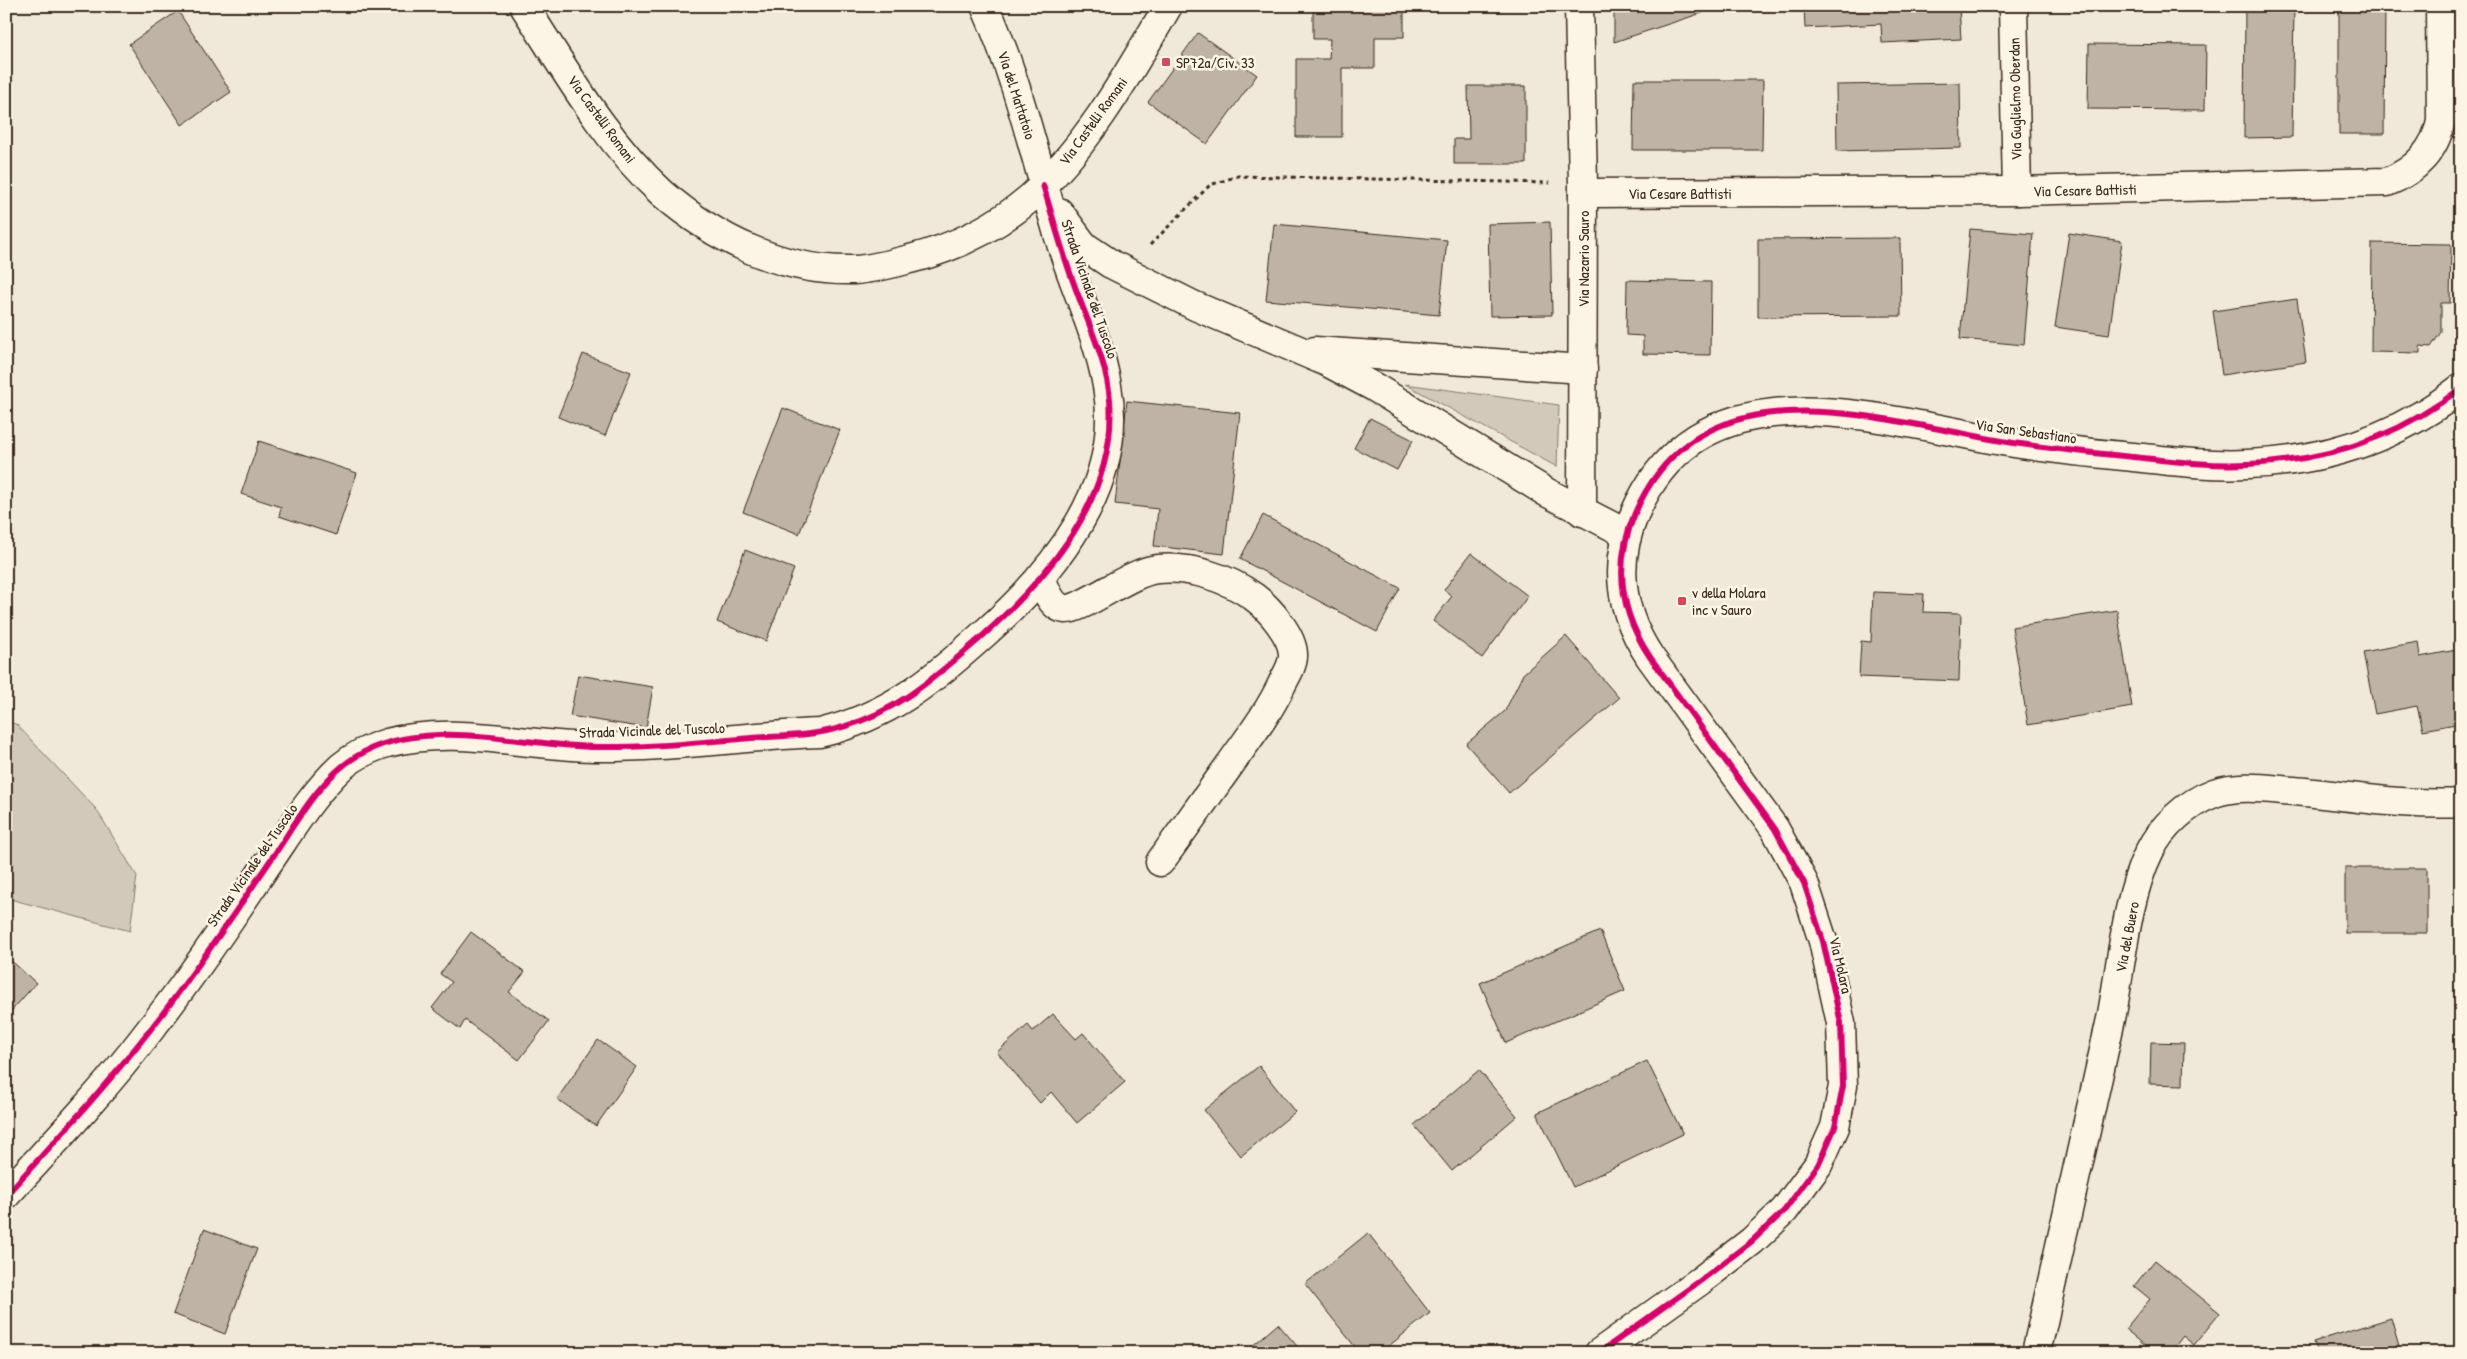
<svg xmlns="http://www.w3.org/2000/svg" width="2467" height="1359" viewBox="0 0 2467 1359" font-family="'Patrick Hand',sans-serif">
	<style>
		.green { fill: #d2c9ba; stroke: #867a6c }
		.building { fill: #beb3a4; stroke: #3b2a1e }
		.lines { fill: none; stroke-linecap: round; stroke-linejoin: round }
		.minor-casing { stroke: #3b2a1e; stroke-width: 31 }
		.path { stroke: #3b2a1e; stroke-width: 3; stroke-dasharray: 4 4; stroke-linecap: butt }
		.minor { stroke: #fcf5e5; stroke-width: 28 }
		.cycleway-casing { stroke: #fcf5e5; stroke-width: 9 }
		.cycleway { stroke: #d6006c; stroke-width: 6 }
		.poi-dot { fill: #d1495b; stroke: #fcf5e5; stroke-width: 2 }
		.labels { text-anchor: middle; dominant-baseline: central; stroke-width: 5; stroke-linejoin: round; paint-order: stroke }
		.poi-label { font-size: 15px; fill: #3b2a1e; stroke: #fcf5e5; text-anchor: start }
		.street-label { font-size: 15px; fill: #3b2a1e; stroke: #fcf5e5 }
	</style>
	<rect width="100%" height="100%" fill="#f0e9d9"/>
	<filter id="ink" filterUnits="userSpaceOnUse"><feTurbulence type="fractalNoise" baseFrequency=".02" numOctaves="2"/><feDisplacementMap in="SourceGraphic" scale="10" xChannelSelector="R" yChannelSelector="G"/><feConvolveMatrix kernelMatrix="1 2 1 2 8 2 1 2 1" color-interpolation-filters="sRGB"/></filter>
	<g filter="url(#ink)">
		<g class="green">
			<polygon points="1405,384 1559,405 1557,467"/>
			<polygon points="6,722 16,724 96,809 137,876 130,931 6,898"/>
		</g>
		<g class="building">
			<polygon points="1313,6 1404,6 1404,37 1375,37 1375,68 1342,68 1342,137 1296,137 1296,59 1329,59 1330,39 1313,39"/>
			<polygon points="1465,6 1544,6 1544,8 1465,10"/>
			<polygon points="1614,6 1769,6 1769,11 1714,9 1614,42"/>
			<polygon points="1804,6 1959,6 1961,39 1882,43 1881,24 1805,28"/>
			<polygon points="2245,6 2294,6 2292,137 2244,138"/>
			<polygon points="2339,6 2385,6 2384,134 2339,134"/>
			<polygon points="178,11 231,92 182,125 129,44"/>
			<polygon points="1198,33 1257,75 1207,144 1148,102"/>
			<polygon points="2089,44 2206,45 2205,110 2088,109"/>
			<polygon points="1634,80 1763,80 1762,150 1633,150"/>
			<polygon points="1960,83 1961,148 1837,151 1836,85"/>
			<polygon points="1468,86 1526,86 1526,164 1454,164 1454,139 1469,139"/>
			<polygon points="1550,222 1552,315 1490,316 1488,224"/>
			<polygon points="1274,224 1447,240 1439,315 1266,300"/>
			<polygon points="1970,229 2033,234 2024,345 1960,339"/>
			<polygon points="2069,233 2122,241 2109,335 2055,327"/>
			<polygon points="1900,238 1901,316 1758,317 1758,239"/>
			<polygon points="2372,243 2451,244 2450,303 2441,303 2441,332 2431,347 2420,346 2420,353 2371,352"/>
			<polygon points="1627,280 1711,282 1710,355 1643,354 1643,336 1626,335"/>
			<polygon points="2297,299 2306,362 2222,375 2213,311"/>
			<polygon points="583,354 631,372 605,436 558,417"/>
			<polygon points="1127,401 1240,413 1224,554 1154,546 1158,509 1115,504"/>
			<polygon points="783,408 840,430 799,534 743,512"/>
			<polygon points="1370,418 1413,440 1397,470 1354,448"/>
			<polygon points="259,441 357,473 336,535 279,516 281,507 241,494"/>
			<polygon points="1263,515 1400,588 1377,632 1240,559"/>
			<polygon points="745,550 794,569 766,641 717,622"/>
			<polygon points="1471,553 1528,596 1482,658 1433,621 1452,596 1444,590"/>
			<polygon points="1873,592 1924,594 1923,612 1961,613 1959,681 1859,677 1861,641 1871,642"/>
			<polygon points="2117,610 2132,707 2028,725 2012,627"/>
			<polygon points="1566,636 1619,698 1509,793 1466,744 1505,711 1523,674"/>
			<polygon points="2418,642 2420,657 2461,649 2461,723 2423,730 2417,706 2375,714 2363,652"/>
			<polygon points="578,675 653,687 646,728 570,716"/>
			<rect x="2345" y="868" width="82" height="65"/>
			<polygon points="1600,931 1625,991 1506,1043 1480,983"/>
			<polygon points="471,932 525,972 509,992 549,1021 519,1060 465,1020 460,1029 432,1008 452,982 440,974"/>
			<polygon points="6,956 36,983 7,1016 6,1015"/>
			<polygon points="1053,1014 1076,1039 1083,1033 1125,1082 1077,1123 1051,1092 1040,1103 997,1052 1028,1025 1033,1031"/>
			<polygon points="598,1040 637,1067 596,1126 557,1099"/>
			<polygon points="2151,1042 2184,1043 2183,1085 2150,1084"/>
			<polygon points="1647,1061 1683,1134 1573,1187 1537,1113"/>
			<polygon points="1259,1066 1295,1112 1241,1156 1204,1110"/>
			<polygon points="1479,1070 1517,1116 1452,1171 1414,1125"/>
			<polygon points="204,1229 257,1249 225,1334 173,1314"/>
			<polygon points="1368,1233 1430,1313 1380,1353 1360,1353 1305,1284"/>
			<polygon points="2155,1260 2220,1313 2194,1345 2183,1336 2170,1353 2154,1353 2125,1329 2150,1299 2134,1286"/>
			<polygon points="2391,1318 2401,1353 2317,1353 2313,1342"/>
			<polygon points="1278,1324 1303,1353 1244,1353"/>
			<polygon points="326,1345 343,1353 322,1353"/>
		</g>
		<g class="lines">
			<g class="minor-casing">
				<g id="minor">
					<path d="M524 6C566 71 605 141 662 193 715 239 782 272 854 270 873 269 891 264 910 259 954 248 995 228 1030 198 1089 145 1128 74 1168 6"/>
					<polyline points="1579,6 1583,184 1582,512"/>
					<polyline points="2013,6 2017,191"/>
					<path d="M1583 193 2017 191 2387 182C2415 171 2436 150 2441 120L2440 6"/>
					<polyline points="1059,212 1084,246 1111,264 1195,306 1327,362 1374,387 1546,492 1627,534"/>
					<polyline points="1315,351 1583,369"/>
					<path d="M1041 577C1045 588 1051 607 1065 609 1082 611 1130 571 1158 569 1191 566 1228 578 1254 597 1269 608 1294 637 1293 656 1293 665 1286 676 1282 684 1268 714 1248 739 1229 766 1206 798 1183 830 1160 862"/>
					<path d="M6 1195C55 1142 105 1089 149 1031 191 978 228 922 266 866 289 833 311 795 341 767 354 756 370 748 387 743 455 725 524 746 593 747 669 748 744 736 820 733 890 716 933 680 985 633 1053 573 1126 484 1107 386 1098 334 1073 285 1058 234 1035 157 1018 80 985 6"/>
					<path d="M1599 1353 1700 1281 1752 1241 1784 1211 1818 1165 1835 1127 1843 1086 1841 1023 1823 941 1804 883 1775 829 1650 657C1620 612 1613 564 1635 513 1702 358 1881 421 2008 442 2050 449 2092 453 2133 457 2171 461 2209 466 2248 464 2327 461 2399 437 2461 388"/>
					<path d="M2036 1353C2061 1241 2087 1130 2111 1019 2121 968 2126 898 2149 852 2161 827 2187 803 2214 793 2239 784 2268 789 2294 791 2349 796 2406 806 2461 803"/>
				</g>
			</g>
			<polyline class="path" points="1150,245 1210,185 1238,176 1550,183"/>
			<use href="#minor" class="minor"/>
			<g class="cycleway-casing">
				<g id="cycleway">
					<path d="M6 1195C63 1133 119 1072 170 1004 206 956 240 905 274 855 297 821 321 777 357 756 425 715 522 746 596 747 648 748 700 742 752 738 783 736 816 736 846 726 891 713 928 683 963 653 1037 590 1118 505 1110 400 1107 361 1087 321 1074 284 1062 252 1053 218 1043 185"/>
					<path d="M1599 1353 1700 1281 1752 1241 1784 1211 1818 1165 1835 1127 1843 1086 1841 1023 1823 941 1804 883 1775 829 1650 657C1620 612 1613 564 1635 513 1702 358 1881 421 2008 442 2050 449 2092 453 2133 457 2171 461 2209 466 2248 464 2327 461 2399 437 2461 388"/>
				</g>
			</g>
			<use href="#cycleway" class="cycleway"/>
		</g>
	</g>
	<g class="poi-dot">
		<rect x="1161" y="57" width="10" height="10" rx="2.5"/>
		<rect x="1677" y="596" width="10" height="10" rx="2.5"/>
	</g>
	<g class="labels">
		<g class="poi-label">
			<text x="1176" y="62">SP72a/Civ. 33</text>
			<text x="1692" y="592">v della Molara<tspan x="1692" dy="17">inc v Sauro</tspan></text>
		</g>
		<g class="street-label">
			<text transform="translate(1017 95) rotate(72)">Via del Mattatoio</text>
			<text transform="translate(2015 99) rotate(-91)">Via Guglielmo Oberdan</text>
			<text transform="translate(602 119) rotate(54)">Via Castelli Romani</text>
			<text transform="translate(1093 121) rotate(-54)">Via Castelli Romani</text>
			<text transform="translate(2085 190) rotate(-1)">Via Cesare Battisti</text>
			<text x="1680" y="193">Via Cesare Battisti</text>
			<text transform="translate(1583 259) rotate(-90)">Via Nazario Sauro</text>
			<text transform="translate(1090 289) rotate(71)">Strada Vicinale del Tuscolo</text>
			<text transform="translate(2026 431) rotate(8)">Via San Sebastiano</text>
			<text transform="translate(652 730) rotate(-2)">Strada Vicinale del Tuscolo</text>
			<text transform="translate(252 865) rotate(-55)">Strada Vicinale del Tuscolo</text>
			<text transform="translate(2127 937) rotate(-79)">Via del Buero</text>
			<text transform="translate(1841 965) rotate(77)">Via Molara</text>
		</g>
	</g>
	<rect width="2467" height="1359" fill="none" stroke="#fcf5e5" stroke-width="25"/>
	<rect x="12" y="12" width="2442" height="1334" fill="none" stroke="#3b2a1e" stroke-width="2" filter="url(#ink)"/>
</svg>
